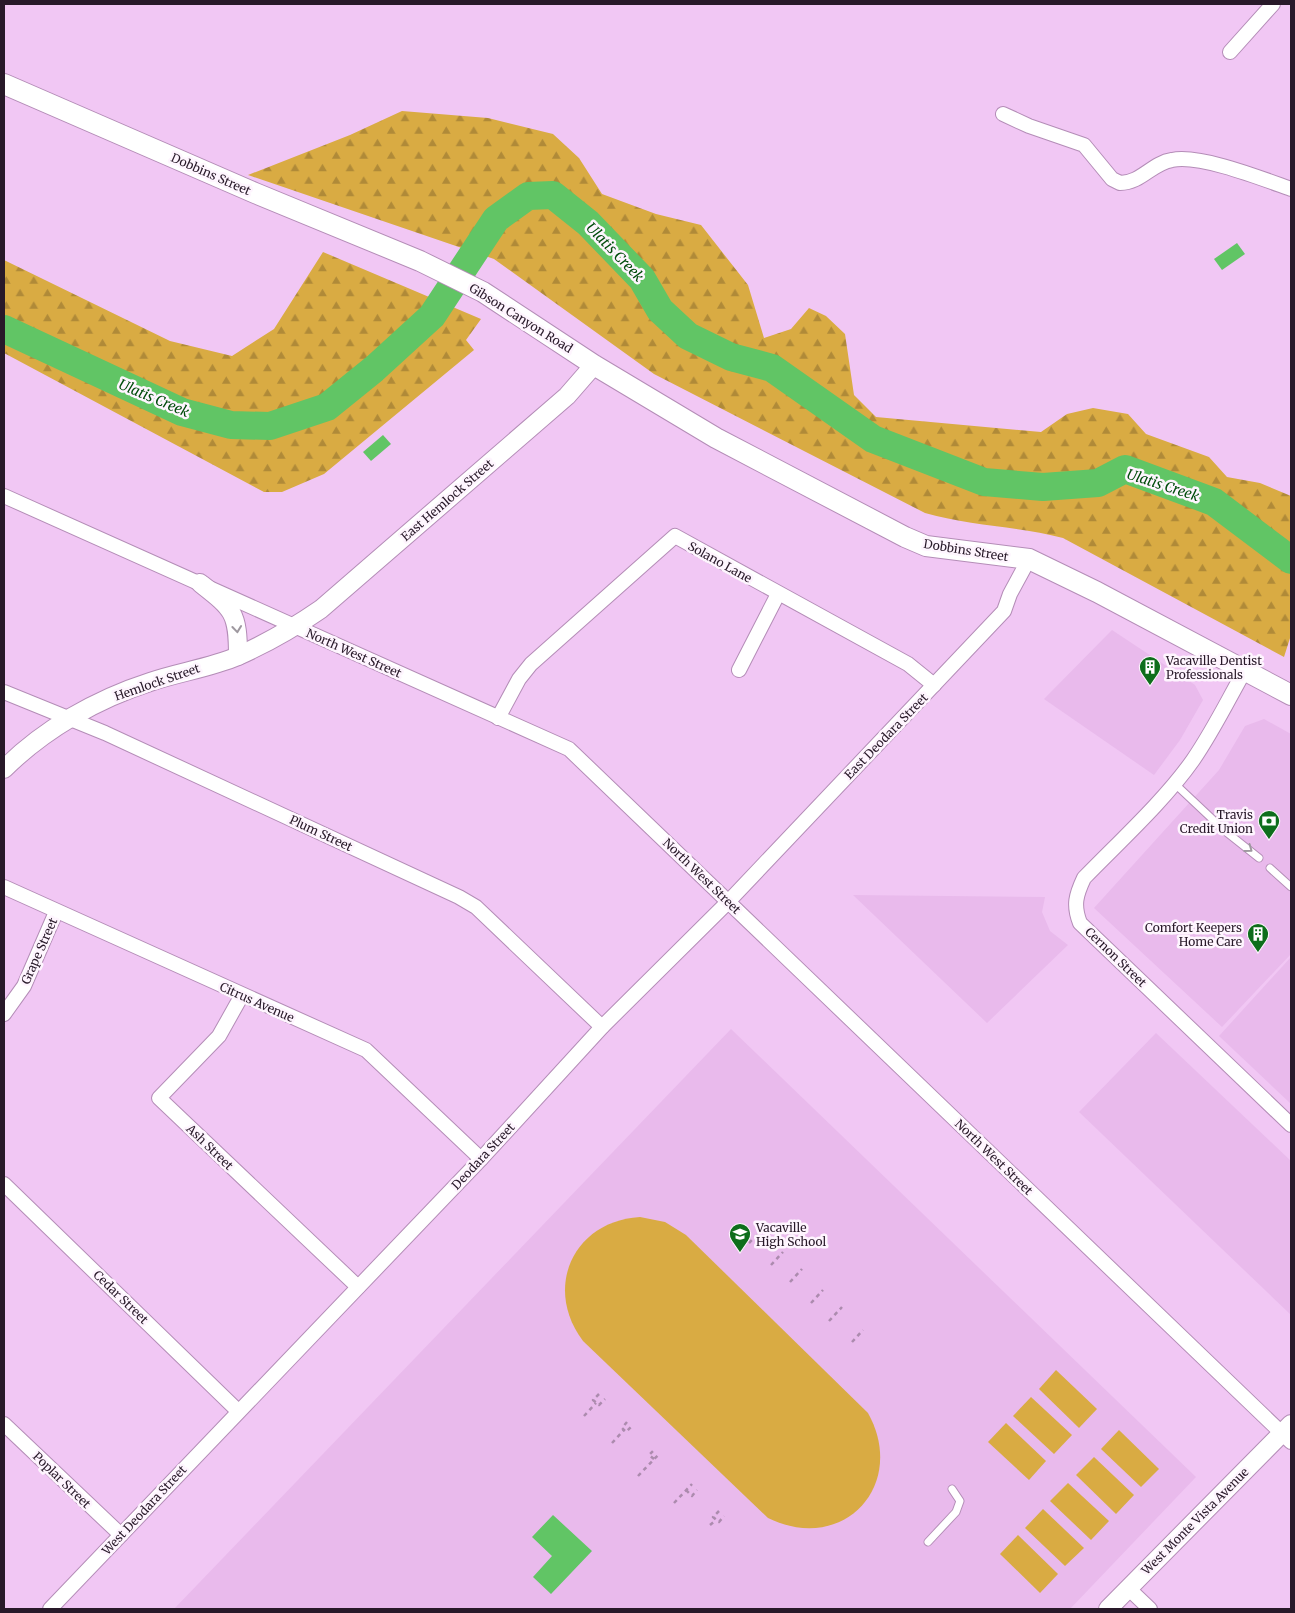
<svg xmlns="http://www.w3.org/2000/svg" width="1295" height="1613" viewBox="0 0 1295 1613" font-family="Merriweather,serif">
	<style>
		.built { fill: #e9baec }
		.grass { fill: #d9ab43 }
		.forest { fill: url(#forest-firs) }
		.water { fill: #61c565 }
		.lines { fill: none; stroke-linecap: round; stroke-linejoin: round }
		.river { stroke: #61c565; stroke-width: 28 }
		.service-casing { stroke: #b48db7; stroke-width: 9 }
		.minor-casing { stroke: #b48db7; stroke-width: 16 }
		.tertiary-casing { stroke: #b48db7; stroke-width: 20 }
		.secondary-casing { stroke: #b48db7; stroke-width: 22 }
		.path { stroke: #ac8bae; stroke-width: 2.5; stroke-dasharray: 4 4; stroke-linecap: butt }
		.service { stroke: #fff; stroke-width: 7 }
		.minor { stroke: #fff; stroke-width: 14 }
		.tertiary { stroke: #fff; stroke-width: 18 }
		.secondary { stroke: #fff; stroke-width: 20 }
		.oneway { stroke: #9e989f }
		.labels { text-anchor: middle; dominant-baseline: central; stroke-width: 5; stroke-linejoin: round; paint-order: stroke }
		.street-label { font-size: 12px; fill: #281929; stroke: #fef5fe }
		.poi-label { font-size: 12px; fill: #281929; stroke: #fef5fe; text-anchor: start }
		.water-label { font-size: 14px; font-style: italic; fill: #004c0b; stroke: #fef5fe }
	</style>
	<defs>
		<pattern id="forest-firs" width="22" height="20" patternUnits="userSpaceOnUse" patternTransform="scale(1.25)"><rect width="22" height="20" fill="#d9ab43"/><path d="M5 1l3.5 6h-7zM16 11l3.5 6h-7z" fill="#b08a38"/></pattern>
	</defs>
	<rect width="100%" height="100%" fill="#f1c7f4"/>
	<g class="built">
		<polygon points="1112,630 1195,685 1203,700 1180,740 1154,775 1044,699"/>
		<polygon points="1264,719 1291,734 1291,954 1222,1027 1094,908 1219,770 1245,726"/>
		<polygon points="853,895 1045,897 1042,912 1050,931 1068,945 987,1023"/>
		<polygon points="1291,957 1291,1104 1219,1036"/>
		<polygon points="731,1029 1196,1477 1070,1609 174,1609"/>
		<polygon points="1156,1033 1291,1161 1291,1315 1079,1112"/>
	</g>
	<g class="grass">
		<path d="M640 1217 665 1222 686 1235 868 1413C908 1485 843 1555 768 1518L583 1341C543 1288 573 1221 640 1217Z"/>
		<polygon points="1056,1370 1097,1409 1079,1428 1039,1389"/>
		<polygon points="1031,1397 1072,1435 1054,1454 1013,1416"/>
		<polygon points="1006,1423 1046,1461 1029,1480 988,1442"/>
		<polygon points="1119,1430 1159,1469 1141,1487 1101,1449"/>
		<polygon points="1094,1457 1134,1495 1116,1514 1076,1475"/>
		<polygon points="1068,1483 1109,1521 1091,1540 1050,1501"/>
		<polygon points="1043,1509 1084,1548 1065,1566 1025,1528"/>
		<polygon points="1018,1535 1058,1574 1040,1593 1000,1554"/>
	</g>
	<g class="forest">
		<path d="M402 111 488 118 553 134 579 158 602 194 656 214 701 225 748 285 764 338 791 329 809 308 826 316 845 334 854 395 876 417 1041 432 1067 414 1093 408 1128 414 1146 434 1209 457 1227 477 1260 483 1291 496V635L1284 657 1063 538C1017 526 970 526 925 513L654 374 494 259 248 175 350 135Z"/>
		<polygon points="323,252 481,319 466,340 474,350 324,474 282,492 264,492 4,353 4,260 170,341 232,356 274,329"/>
	</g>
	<g class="water">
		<polygon points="1237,243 1245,254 1222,270 1214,259"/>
		<polygon points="383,435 391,444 371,461 363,452"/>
		<polygon points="553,1515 592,1551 551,1594 533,1577 552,1556 532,1537"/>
	</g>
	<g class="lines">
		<polyline class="river" points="4,329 182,412 231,425 270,426 327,407 374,369 432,316 496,219 528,196 553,195 588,223 642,279 660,310 688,336 731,357 772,368 873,439 984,482 1043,487 1098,483 1125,469 1214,502 1291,560"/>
		<g class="service-casing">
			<g id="service">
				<polyline points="1174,783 1225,831 1259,858"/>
				<polyline points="1270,868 1291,887"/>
				<polyline points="928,1542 956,1512 960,1501 952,1489"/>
			</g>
		</g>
		<g class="minor-casing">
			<g id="minor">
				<polyline points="1230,52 1273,4"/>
				<path d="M1003 114 1029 126 1084 145 1112 179 1120 183C1141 183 1152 163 1172 160 1200 154 1263 179 1291 189"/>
				<polyline points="4,496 569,749 1291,1442"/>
				<polyline points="739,670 778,594"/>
				<path d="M1245 670C1228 700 1213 731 1193 760 1165 800 1119 842 1084 878 1076 895 1073 905 1080 923L1291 1125"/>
				<polyline points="4,692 105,733 459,897 476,907 602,1027"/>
				<polyline points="498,718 519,679 531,664 675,536 908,664 934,685"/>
				<polyline points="4,887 366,1050 481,1159"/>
				<polyline points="242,995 219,1036 159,1098 358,1287"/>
				<polyline points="4,1014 24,986 56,912"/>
				<polyline points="4,1184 238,1411"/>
				<polyline points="4,1424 121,1535"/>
				<polyline points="1128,1588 1150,1609"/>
				<polyline points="50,1609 481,1159 602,1027 728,902 1004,611 1010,594 1029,559"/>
			</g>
		</g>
		<g class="tertiary-casing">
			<g id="tertiary">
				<path d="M200 583C233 609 238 612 238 656"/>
				<path d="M4 769C44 729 97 699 150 682 179 672 210 668 238 656 267 643 295 627 321 609L567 396 594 365"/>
				<polyline points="1108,1609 1291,1424"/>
			</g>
		</g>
		<g class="secondary-casing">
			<polyline id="secondary" points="4,84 255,193 420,261 483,292 594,365 716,438 905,537 926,546 1029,559 1097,592 1291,695"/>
		</g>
		<g class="path">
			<polyline points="749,1243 761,1231"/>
			<polyline points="771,1265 783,1252"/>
			<polyline points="790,1282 802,1269"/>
			<polyline points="811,1303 823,1290"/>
			<polyline points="829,1321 842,1307"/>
			<polyline points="852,1342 863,1330"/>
			<polyline points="599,1394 593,1400 599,1405 605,1399"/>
			<polyline points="584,1416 596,1403"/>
			<polyline points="627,1422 622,1428 626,1432 632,1426"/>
			<polyline points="612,1443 624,1430"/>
			<polyline points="654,1459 649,1455 655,1449"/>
			<polyline points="638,1476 660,1453"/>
			<polyline points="686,1490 692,1496 697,1490"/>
			<polyline points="674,1503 692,1484"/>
			<polyline points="719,1511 713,1517 719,1522 724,1516"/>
			<polyline points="710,1525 716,1520"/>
		</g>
		<use href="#service" class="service"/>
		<use href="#minor" class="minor"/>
		<use href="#tertiary" class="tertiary"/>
		<use href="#secondary" class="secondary"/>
	</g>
	<defs><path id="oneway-chevron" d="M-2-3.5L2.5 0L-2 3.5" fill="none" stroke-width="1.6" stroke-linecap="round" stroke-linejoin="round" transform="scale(1.25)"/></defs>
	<g class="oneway">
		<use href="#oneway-chevron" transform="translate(237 629) rotate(84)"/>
		<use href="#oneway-chevron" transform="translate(1249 849) rotate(36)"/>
	</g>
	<defs>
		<g id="building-pin" transform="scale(1.125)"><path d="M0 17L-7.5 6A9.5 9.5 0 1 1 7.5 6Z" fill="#0d6e1b" stroke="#fef5fe"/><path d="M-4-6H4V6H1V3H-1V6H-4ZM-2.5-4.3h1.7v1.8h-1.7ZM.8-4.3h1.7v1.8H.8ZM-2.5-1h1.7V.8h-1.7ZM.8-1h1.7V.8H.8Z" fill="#fff"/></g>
		<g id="bank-pin" transform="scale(1.125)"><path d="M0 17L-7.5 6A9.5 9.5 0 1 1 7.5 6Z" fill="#0d6e1b" stroke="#fef5fe"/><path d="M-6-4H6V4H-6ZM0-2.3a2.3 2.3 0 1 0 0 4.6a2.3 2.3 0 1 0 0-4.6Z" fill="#fff"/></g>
		<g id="school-pin" transform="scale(1.125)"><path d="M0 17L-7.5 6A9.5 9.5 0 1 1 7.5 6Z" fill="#0d6e1b" stroke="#fef5fe"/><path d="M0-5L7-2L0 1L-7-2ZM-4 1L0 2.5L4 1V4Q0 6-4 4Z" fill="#fff"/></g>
	</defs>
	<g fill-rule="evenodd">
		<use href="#building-pin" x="1150" y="667"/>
		<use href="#bank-pin" x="1269" y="821"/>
		<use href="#building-pin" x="1258" y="934"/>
		<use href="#school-pin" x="740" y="1234"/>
	</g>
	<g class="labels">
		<g class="street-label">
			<text transform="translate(211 174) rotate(24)">Dobbins Street</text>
			<text transform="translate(521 318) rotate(32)">Gibson Canyon Road</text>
			<text transform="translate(447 500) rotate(-41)">East Hemlock Street</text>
			<text transform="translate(966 550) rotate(9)">Dobbins Street</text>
			<text transform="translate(720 562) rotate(29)">Solano Lane</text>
			<text transform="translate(354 653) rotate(24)">North West Street</text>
			<text transform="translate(157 682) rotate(-19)">Hemlock Street</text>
			<text transform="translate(886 736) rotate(-46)">East Deodara Street</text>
			<text transform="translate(321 833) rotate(25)">Plum Street</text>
			<text transform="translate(702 876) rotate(44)">North West Street</text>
			<text transform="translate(39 951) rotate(-66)">Grape Street</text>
			<text transform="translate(1116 957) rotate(44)">Cernon Street</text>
			<text transform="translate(257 1002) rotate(24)">Citrus Avenue</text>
			<text transform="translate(210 1147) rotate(44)">Ash Street</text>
			<text transform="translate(483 1156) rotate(-47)">Deodara Street</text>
			<text transform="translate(994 1157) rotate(44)">North West Street</text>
			<text transform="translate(121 1297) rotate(44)">Cedar Street</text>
			<text transform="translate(62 1480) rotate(44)">Poplar Street</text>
			<text transform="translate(144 1510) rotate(-47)">West Deodara Street</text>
			<text transform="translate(1195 1521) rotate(-45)">West Monte Vista Avenue</text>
		</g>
		<g class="poi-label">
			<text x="1166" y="660">Vacaville Dentist<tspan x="1166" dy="14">Professionals</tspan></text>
			<text x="1253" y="814" text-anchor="end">Travis<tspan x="1253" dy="14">Credit Union</tspan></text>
			<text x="1242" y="927" text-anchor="end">Comfort Keepers<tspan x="1242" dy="14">Home Care</tspan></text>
			<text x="756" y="1227">Vacaville<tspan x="756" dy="14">High School</tspan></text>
		</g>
		<g class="water-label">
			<text transform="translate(615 252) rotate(46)">Ulatis Creek</text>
			<text transform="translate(154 398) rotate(23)">Ulatis Creek</text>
			<text transform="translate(1163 485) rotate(18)">Ulatis Creek</text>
		</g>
	</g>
	<rect width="1295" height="1613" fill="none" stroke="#281929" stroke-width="10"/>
</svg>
